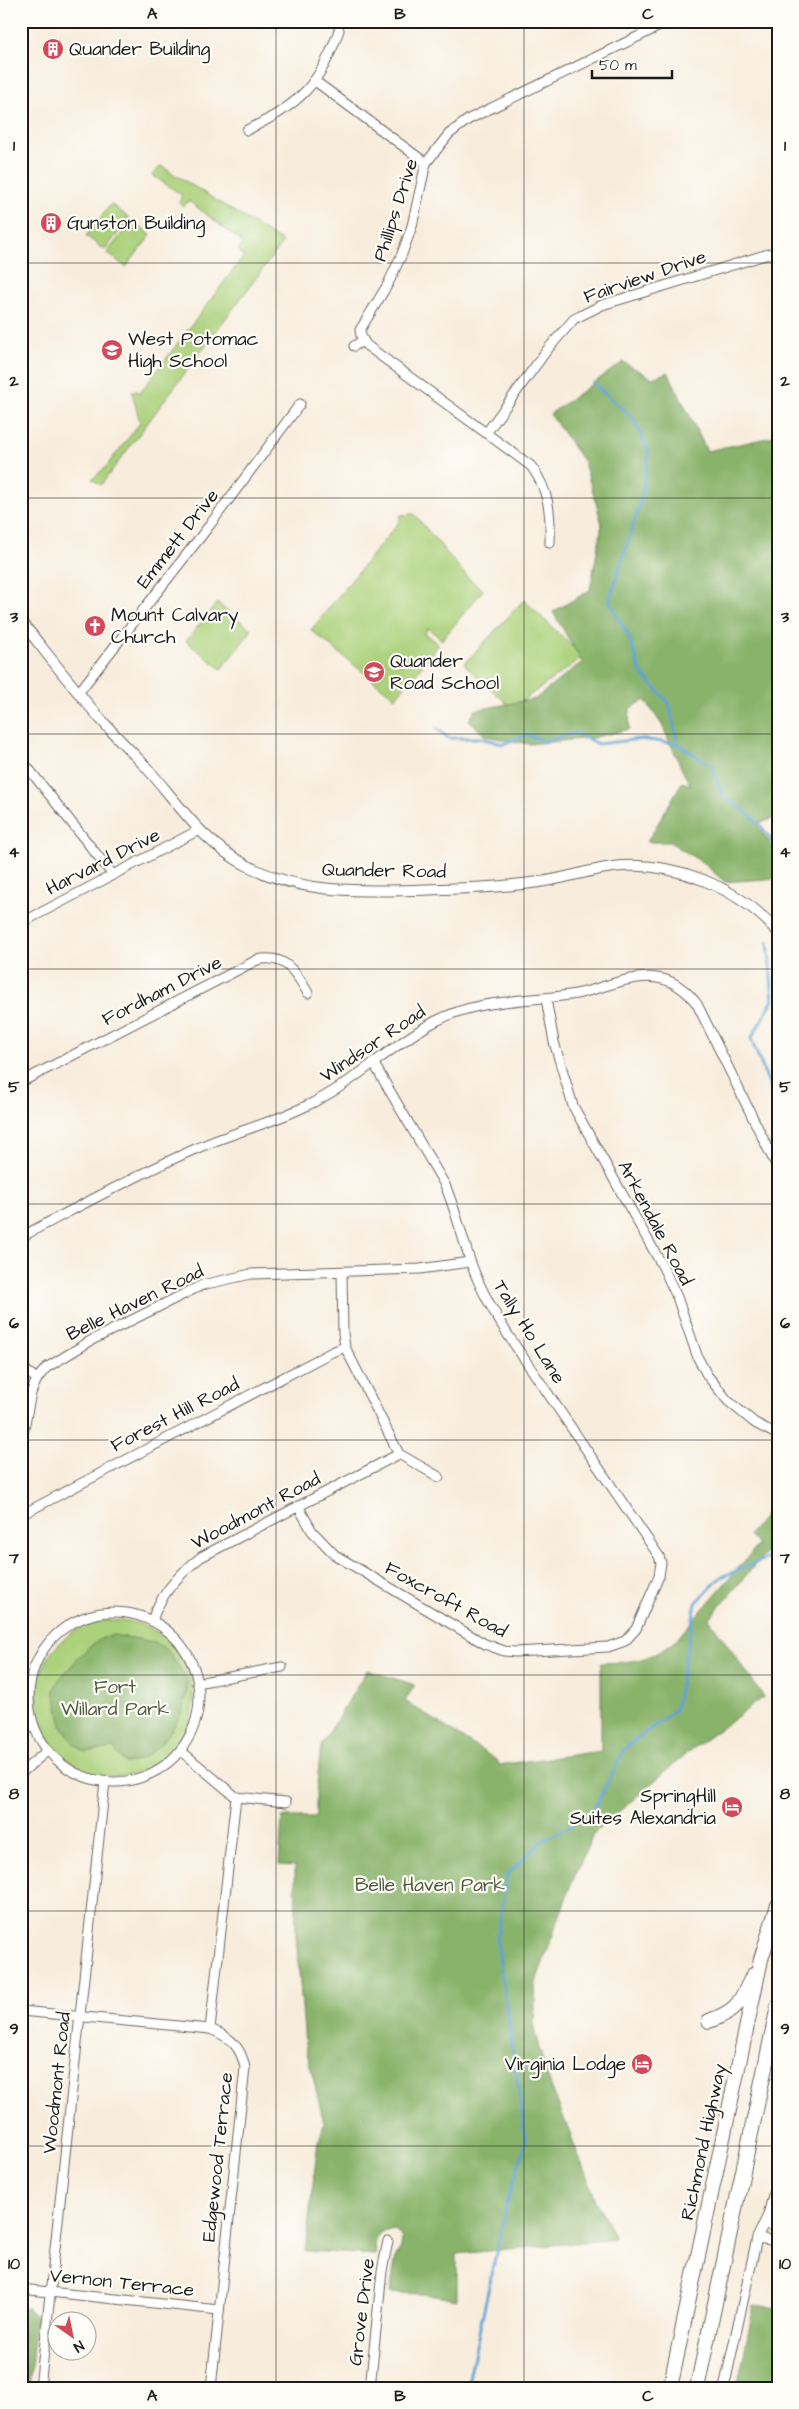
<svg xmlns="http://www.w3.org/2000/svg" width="799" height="2409" viewBox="0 0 799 2409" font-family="'Architects Daughter',sans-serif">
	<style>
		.green { fill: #acd17b; stroke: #64764c }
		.forest { fill: #89b36b; stroke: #526844 }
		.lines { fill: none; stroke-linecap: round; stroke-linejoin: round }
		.stream { stroke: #60a3d4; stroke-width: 3 }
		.minor-casing { stroke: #696560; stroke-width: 11 }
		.tertiary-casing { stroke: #696560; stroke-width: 12 }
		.trunk-casing { stroke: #696560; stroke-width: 16 }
		.minor { stroke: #fff; stroke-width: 9 }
		.tertiary { stroke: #fff; stroke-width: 10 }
		.trunk { stroke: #fff; stroke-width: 14 }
		.grid { fill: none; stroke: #1c1c1c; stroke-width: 1; stroke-opacity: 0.55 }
		.labels { text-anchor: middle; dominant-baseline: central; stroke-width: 4.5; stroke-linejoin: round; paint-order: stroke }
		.poi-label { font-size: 19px; fill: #1c1c1c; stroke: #fdfcf7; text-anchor: start }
		.street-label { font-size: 19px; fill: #1c1c1c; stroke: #fdfcf7 }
		.park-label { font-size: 19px; fill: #4e5b3d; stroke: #fdfcf7 }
		.neatline { fill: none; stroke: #1c1c1c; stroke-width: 2 }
		.grid-label { font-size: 16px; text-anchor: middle; font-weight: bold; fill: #1c1c1c }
	</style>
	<rect width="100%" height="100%" fill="#fdfcf7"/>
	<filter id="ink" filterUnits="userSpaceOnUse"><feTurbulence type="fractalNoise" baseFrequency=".02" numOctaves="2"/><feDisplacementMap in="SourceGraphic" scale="10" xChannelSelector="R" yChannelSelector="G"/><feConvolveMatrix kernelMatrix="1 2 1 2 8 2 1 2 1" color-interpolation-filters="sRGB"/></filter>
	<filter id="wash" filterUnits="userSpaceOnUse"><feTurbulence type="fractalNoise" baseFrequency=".0096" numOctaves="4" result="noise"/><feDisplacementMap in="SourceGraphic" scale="20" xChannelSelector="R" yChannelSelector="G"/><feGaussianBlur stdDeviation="1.12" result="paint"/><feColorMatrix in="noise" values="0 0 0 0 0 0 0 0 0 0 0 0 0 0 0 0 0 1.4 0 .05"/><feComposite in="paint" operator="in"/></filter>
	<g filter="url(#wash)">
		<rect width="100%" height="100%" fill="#f8eddd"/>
		<g class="green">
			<polygon points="161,166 283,242 101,485 92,479 105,468 140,423 132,392 135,390 140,393 244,256 238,251 243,243 189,201 183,206 179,203 182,195 152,175"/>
			<polygon points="111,204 129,218 105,250 86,236"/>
			<polygon points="132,220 151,235 126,267 107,253"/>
			<polygon points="414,514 468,578 483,590 442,640 428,628 424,633 439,645 395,698 311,630 399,522 401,515"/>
			<polygon points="524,600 583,657 512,708 464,664"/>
			<polygon points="217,603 252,630 221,669 186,641"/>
			<circle cx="115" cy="1698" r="78"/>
		</g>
		<g class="forest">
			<polygon points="623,362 652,378 668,372 707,451 772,437 778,423 778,817 756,824 778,853 778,878 725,882 703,863 670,842 647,842 682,782 691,785 684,774 662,725 645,700 630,708 629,729 592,738 529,744 485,736 469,720 475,710 535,699 582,662 553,612 590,590 602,524 584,462 550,414"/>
			<path d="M778 1499V1538L709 1619 764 1697 687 1753 593 1834 570 1887 536 1982 534 2030 548 2078 596 2200 615 2239 457 2254V2300L424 2294 390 2293 396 2256 401 2247 402 2239 399 2233 393 2229 379 2233 375 2243 376 2255 305 2251 317 2150 324 2123 305 2044 296 1936 295 1866 279 1865 282 1817H316V1792L321 1746 367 1670 415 1685 405 1701 498 1761V1765L601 1751V1663C633 1662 650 1661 676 1640L758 1545 749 1535Z"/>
			<path d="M114 1635C129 1638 149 1639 163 1647 168 1650 172 1656 175 1661 180 1668 187 1677 187 1685 189 1714 156 1762 125 1763L113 1748 85 1752 74 1744 62 1725 54 1690 59 1679 87 1649 102 1638Z"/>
			<polygon points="754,2305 778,2308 778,2388 737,2388"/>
			<polygon points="21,2308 28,2308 36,2317 29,2388 21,2388"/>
		</g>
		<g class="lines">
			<g class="stream">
				<path d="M593 383 633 418 649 452 640 504 609 601 629 637 641 673 669 703 678 744 712 766 723 797C750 812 761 824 778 849"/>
				<polyline points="437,729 448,738 481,738 503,744 527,735 545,741 576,733 598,744 641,739 678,744"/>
				<polyline points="778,750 776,764 778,773"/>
				<polyline points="768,942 773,1000 751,1039 778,1106"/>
				<polyline points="467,2388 506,2207 526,2141 497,1941 507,1875 542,1841 591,1815 625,1748 675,1710 696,1603 721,1577 778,1554"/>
			</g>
		</g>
	</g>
	<g filter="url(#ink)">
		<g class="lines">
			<g class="minor-casing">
				<g id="minor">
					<polyline points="315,81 426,163"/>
					<path d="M247 130C298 106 321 84 339 30"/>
					<polyline points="354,346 363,341"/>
					<polyline points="487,432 547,350 574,319 602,305 778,251"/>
					<path d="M550 543C551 513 549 490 531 466L366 345 361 336 360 330 388 284 402 254 412 226 426 163 449 134 469 119 670 21"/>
					<polyline points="79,692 209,526 300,404"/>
					<polyline points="21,759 113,875"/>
					<polyline points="21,923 199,830"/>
					<polyline points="546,999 554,1042 573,1106 663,1267 677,1297 698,1358 707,1375 728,1401 755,1423 778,1435"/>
					<path d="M21 1082 257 960C285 954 295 971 308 993"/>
					<path d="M21 1237C78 1207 134 1176 193 1150 230 1133 270 1124 306 1106 354 1084 390 1045 436 1021 480 998 528 1002 576 994 602 989 630 974 657 978 674 980 687 991 697 1004L778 1169"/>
					<polyline points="342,1272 343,1333 345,1347 399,1454"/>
					<polyline points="21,1367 37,1379"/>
					<polyline points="21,1443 31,1393 37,1379 46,1368 92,1340 202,1285 251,1274 420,1269 470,1262"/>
					<polyline points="399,1454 439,1477"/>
					<path d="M298 1506 312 1531 335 1555 485 1644 504 1651 515 1652 608 1647 625 1641 636 1629 659 1576 661 1563 659 1556 508 1335C494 1312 480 1289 471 1263 462 1237 456 1211 445 1185L374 1064"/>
					<polyline points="21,1515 332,1352 345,1347"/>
					<circle cx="114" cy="1697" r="85"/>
					<path d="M152 1621C160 1594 179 1574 201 1557L399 1454"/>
					<polyline points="197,1683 282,1667"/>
					<polyline points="181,1751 236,1797 286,1802"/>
					<polyline points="21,1773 47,1751"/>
					<path d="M21 2011 210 2029C230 2037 241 2046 245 2068L211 2388"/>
					<polyline points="210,2029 236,1797"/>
					<polyline points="765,2224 778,2227"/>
					<polyline points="757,2238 778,2241"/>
					<polyline points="21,2289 219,2310"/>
					<polyline points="40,2388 105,1782"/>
					<polyline points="370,2388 382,2271 388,2241"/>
					<polyline points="724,2388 757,2238 768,2215 778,2175"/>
				</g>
			</g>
			<g class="tertiary-casing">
				<path id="tertiary" d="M21 621C49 656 76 692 106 725 119 740 133 753 146 767 180 805 201 842 248 866 303 894 354 891 414 890 455 889 497 888 539 882 564 879 588 870 613 867 673 860 738 887 778 932"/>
			</g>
			<g class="trunk-casing">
				<g id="trunk">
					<path d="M709 2021C739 2010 740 2002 753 1975"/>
					<polyline points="670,2388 761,1959 778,1905"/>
					<polyline points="697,2388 778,2006"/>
				</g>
			</g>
			<use href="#minor" class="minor"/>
			<use href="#tertiary" class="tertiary"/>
			<use href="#trunk" class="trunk"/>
		</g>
	</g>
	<path class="grid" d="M276 21V2388M524 21V2388M21 263H778M21 498H778M21 734H778M21 969H778M21 1204H778M21 1440H778M21 1675H778M21 1911H778M21 2146H778"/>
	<defs>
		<g id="building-disc" transform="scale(1.125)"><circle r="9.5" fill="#d1495b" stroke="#fdfcf7"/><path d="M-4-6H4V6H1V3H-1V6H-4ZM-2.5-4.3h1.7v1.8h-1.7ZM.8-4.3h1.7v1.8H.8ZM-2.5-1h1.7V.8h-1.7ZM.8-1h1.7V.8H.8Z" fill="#fff"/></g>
		<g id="school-disc" transform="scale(1.125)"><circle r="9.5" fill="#d1495b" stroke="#fdfcf7"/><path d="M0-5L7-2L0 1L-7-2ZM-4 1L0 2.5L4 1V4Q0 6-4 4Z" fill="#fff"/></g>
		<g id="church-disc" transform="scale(1.125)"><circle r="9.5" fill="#d1495b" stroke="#fdfcf7"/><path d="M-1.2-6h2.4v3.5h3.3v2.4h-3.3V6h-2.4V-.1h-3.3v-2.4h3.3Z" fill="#fff"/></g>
		<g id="hotel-disc" transform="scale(1.125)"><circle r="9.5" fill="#d1495b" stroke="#fdfcf7"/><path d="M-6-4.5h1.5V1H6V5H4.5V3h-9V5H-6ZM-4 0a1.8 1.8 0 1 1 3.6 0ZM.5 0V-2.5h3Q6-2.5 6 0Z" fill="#fff"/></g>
	</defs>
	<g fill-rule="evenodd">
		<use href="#building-disc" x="53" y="49"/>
		<use href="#building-disc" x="51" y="223"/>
		<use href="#school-disc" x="112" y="350"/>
		<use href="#church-disc" x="95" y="626"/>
		<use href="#school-disc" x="374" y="672"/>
		<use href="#hotel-disc" x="732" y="1807"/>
		<use href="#hotel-disc" x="642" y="2064"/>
	</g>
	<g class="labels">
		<g class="poi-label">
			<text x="69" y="49">Quander Building</text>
			<text x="67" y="223">Gunston Building</text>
			<text x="128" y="339">West Potomac<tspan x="128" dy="22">High School</tspan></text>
			<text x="111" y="615">Mount Calvary<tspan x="111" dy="22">Church</tspan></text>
			<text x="390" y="661">Quander<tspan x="390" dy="22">Road School</tspan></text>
			<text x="716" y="1796" text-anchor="end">SpringHill<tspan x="716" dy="22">Suites Alexandria</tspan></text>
			<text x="626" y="2064" text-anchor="end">Virginia Lodge</text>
		</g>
		<g class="street-label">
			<text transform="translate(396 210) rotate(-72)">Phillips Drive</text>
			<text transform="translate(645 277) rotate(-19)">Fairview Drive</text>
			<text transform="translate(178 539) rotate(-52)">Emmett Drive</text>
			<text transform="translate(103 862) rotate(-27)">Harvard Drive</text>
			<text transform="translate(384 871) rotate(1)">Quander Road</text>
			<text transform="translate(162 991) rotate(-27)">Fordham Drive</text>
			<text transform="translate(373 1044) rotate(-34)">Windsor Road</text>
			<text transform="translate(655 1223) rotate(62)">Arkendale Road</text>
			<text transform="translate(135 1303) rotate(-26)">Belle Haven Road</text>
			<text transform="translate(529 1332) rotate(58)">Tally Ho Lane</text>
			<text transform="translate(175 1415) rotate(-27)">Forest Hill Road</text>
			<text transform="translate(256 1511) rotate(-28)">Woodmont Road</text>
			<text transform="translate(446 1600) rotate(29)">Foxcroft Road</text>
			<text transform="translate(57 2083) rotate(-84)">Woodmont Road</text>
			<text transform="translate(704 2142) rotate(-78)">Richmond Highway</text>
			<text transform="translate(218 2157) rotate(-84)">Edgewood Terrace</text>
			<text transform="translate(122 2283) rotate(6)">Vernon Terrace</text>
			<text transform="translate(362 2312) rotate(-83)">Grove Drive</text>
		</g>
		<g class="park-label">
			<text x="115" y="1687">Fort<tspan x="115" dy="22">Willard Park</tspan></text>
			<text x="430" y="1885">Belle Haven Park</text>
		</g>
	</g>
	<rect width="799" height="2409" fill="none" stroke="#fdfcf7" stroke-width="55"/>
	<g transform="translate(72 2336) rotate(147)"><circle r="24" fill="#fdfcf7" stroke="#a3a29f"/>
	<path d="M0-4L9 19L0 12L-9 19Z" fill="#d1495b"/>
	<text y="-8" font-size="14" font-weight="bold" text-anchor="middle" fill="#1c1c1c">N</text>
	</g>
	<path d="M592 70v8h80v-8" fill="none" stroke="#1c1c1c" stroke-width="2.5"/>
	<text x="599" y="70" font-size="15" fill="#1c1c1c" stroke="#fdfcf7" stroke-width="4" paint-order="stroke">50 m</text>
	<rect x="28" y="28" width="744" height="2354" class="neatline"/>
	<g class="grid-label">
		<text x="152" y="19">A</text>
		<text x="400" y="19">B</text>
		<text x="648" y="19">C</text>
		<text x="14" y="151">1</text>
		<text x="785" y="151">1</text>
		<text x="14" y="386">2</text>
		<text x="785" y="386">2</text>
		<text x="14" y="622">3</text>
		<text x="785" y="622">3</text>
		<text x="14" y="857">4</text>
		<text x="785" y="857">4</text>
		<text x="14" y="1092">5</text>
		<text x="785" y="1092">5</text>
		<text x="14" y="1328">6</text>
		<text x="785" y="1328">6</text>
		<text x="14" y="1563">7</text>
		<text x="785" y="1563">7</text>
		<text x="14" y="1799">8</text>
		<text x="785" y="1799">8</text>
		<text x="14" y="2034">9</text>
		<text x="785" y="2034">9</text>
		<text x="14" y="2269">10</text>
		<text x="785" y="2269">10</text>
		<text x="152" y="2401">A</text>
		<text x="400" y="2401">B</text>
		<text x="648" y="2401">C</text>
	</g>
</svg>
